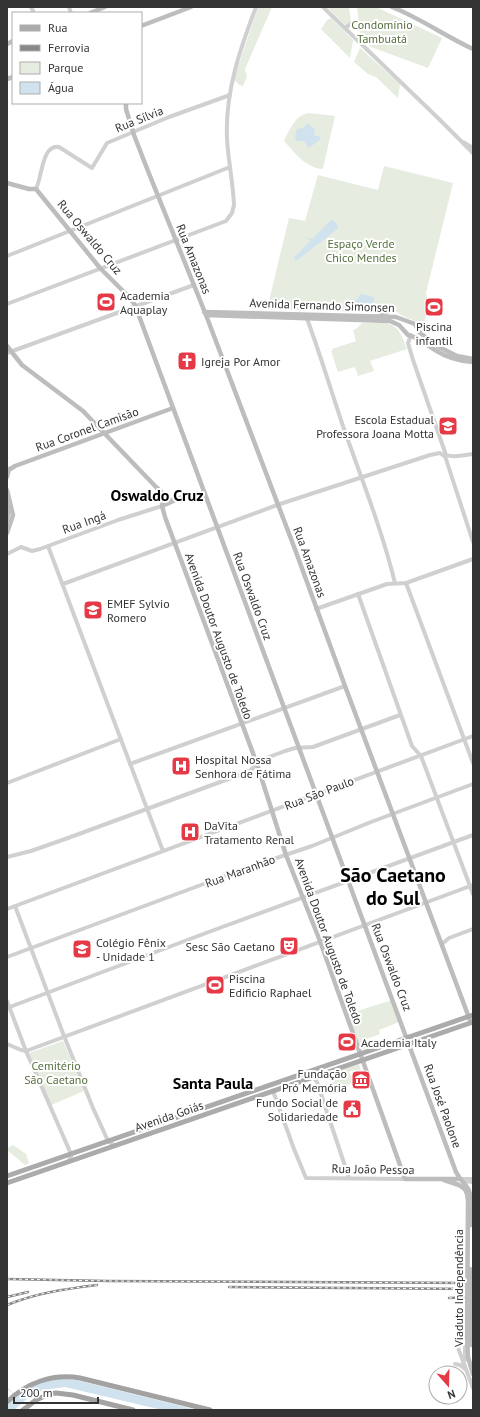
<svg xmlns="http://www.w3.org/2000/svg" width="480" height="1417" viewBox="0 0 480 1417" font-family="'PT Sans',sans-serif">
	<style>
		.green { fill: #e6ecdf }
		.water { fill: #cfe2ee }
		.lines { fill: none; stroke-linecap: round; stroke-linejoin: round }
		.stream { stroke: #cfe2ee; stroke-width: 1 }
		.tertiary { stroke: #d0d0d0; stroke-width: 4 }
		.secondary { stroke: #bdbdbd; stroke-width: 4.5 }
		.primary { stroke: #ababab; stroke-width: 5 }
		.trunk { stroke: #a2a2a2; stroke-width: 5 }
		.rail-casing { stroke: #888; stroke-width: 2.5 }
		.rail { stroke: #fff; stroke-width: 1; stroke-dasharray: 3; stroke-linecap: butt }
		.secondary-bridge { stroke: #bdbdbd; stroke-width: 4.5 }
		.labels { text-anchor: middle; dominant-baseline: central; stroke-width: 4; stroke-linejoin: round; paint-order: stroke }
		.park-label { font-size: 12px; fill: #56703f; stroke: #fff }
		.street-label { font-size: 12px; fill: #333; stroke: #fff }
		.poi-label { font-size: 12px; fill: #333; stroke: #fff; text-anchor: start }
		.district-label { font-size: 16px; font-weight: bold; fill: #000; stroke: #fff }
		.town-label { font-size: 20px; font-weight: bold; fill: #000; stroke: #fff }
	</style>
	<rect width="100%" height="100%" fill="#fff"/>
	<g class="green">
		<polygon points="258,7 272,7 245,69 247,76 243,86 239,85 234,79"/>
		<polygon points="327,7 349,7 351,22 345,25"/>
		<polygon points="357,7 376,7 442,38 428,68 371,47 360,34"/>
		<polygon points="331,18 353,40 350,58 321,29 327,20"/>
		<polygon points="360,48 400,84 398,98 376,77 368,74 354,62"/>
		<path d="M309 113 335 116 323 168 321 169C304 166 295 153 284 141 290 129 295 115 309 113Z"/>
		<polygon points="384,166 453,183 426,293 427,297 430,299 422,331 417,322 401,315 396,311 397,308 390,305 388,309 379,313 333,311 329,310 324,304 314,310 278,310 278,308 277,308 276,310 267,309 289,218 305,221 318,175 378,190"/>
		<path d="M362 323C390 322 397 320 407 349L370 361 374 371 358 376 355 367 338 372 331 351H333L332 349 356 341 353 330 356 329Z"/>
		<polygon points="392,1000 399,1022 379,1030 380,1034 364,1040 367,1048 361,1050 348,1014"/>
		<polygon points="63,1041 84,1091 51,1105 29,1053"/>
		<path d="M359 1064 362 1075C359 1070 355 1069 349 1072L351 1076H355L358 1081 349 1084 347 1089 345 1090 343 1085 333 1089 328 1075Z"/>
		<polygon points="13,1145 26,1154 29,1163 25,1165 7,1150 7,1148"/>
	</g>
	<g class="water">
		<polygon points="308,123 315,130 314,136 319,136 321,139 307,149 308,147 304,141 297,141 295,137 297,129 303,128"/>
		<path d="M331 220C335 221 337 224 338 228L336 230 296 261 294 258Z"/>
		<polygon points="362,294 374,297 374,301 372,304 354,308 351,302 358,299 359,295"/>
		<path d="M53 1379H65L76 1380 197 1410H162L65 1387 44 1390 29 1397 14 1410H7C7 1395 41 1382 53 1379Z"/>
	</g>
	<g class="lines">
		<g class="stream">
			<polyline points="306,238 313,240"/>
			<polyline points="7,1388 14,1394"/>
		</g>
		<g class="tertiary">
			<polyline points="31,7 34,13"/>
			<polyline points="69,7 71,13"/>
			<polyline points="323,7 439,119 473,153"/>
			<polyline points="345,28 355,21"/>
			<polyline points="463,142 473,148"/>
			<path d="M36 189C42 177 42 144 59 147L92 168 107 143 169 117 230 95"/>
			<polyline points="7,256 230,167"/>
			<path d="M7 304 226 221 232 213 234 205C233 182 228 160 227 138 225 92 240 49 256 7"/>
			<path d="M306 316C320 353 331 391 344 429 362 480 382 530 395 583"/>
			<polyline points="411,335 408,343 413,360 446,455"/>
			<polyline points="7,353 194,285"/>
			<polyline points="445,456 473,542"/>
			<polyline points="48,546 163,851"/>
			<polyline points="7,554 21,547 32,551 40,549 118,520 162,506"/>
			<polyline points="406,583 473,763"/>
			<path d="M63 584 280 504 430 455 440 453 444 456 446 455C454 458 465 455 473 454"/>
			<polyline points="358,594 412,746 421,756 473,894"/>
			<polyline points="316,609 387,584 406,583 473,559"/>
			<polyline points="130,764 345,686"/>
			<polyline points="7,783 121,739"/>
			<polyline points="7,857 31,851 68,838 250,771 261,760 285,751 295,748 313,747 400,715"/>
			<polyline points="15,906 64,1036 93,1108 108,1141 115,1146"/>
			<polyline points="7,909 473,736"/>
			<polyline points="442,944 449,938 473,929"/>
			<polyline points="7,957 244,869 312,846 371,822 473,784"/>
			<polyline points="7,1001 26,1051 71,1154 71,1157 68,1162"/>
			<polyline points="7,1008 206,933 473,835"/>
			<polyline points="7,1044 21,1050 26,1051 473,885"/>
			<polyline points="302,1074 313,1077 317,1082 349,1178"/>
			<polyline points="273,1091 294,1149 306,1178 405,1179"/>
			<polyline points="460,1179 473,1179"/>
			<polyline points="462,1181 473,1182"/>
			<path d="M469 1337C462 1336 458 1338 457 1345L473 1388"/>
			<polyline points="463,1362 465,1360 465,1346 468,1343"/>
			<polyline points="455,1364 460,1365 465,1369"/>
		</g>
		<g class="secondary">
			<path d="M392 7C420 18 445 36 473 49"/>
			<polyline points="90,13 105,7"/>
			<polyline points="141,26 191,7"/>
			<polyline points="7,44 13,41"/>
			<polyline points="7,79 13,77"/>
			<polyline points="126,103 126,109 134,135 148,171 206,315 296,552 345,686 471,1023"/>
			<path d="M7 183 29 189H36L100 268 129 297 135 305 456 1172C462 1184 471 1186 471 1201"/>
			<polyline points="204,312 396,317 415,324 419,332 439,347 457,356 473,359"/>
			<path d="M206 315 390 321 399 325 408 335C418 337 425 344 435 350 446 357 459 361 473 362"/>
			<polyline points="379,316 390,311"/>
			<polyline points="7,346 22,365 83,411 157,488 169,499 173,501"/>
			<polyline points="7,471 15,466 173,408"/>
			<polyline points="7,477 9,469"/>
			<polyline points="157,488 163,499 162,506 165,517 257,764 286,855 320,941 405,1179 460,1179"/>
			<polyline points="7,490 13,515 7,533"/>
			<polyline points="7,506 8,513 7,520"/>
			<path d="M162 506C177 500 191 489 206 498"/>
			<polyline points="444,1180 459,1185 466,1190"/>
			<polyline points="465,1189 467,1194 468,1201"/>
		</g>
		<g class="primary">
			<polyline points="7,1176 473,1015"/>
			<polyline points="7,1183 473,1022"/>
		</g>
		<g class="trunk">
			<path d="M7 1402C26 1383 53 1373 80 1378L210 1410"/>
			<polyline points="23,1410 36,1400 49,1394 56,1393 73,1395 133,1410"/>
		</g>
		<g class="rail-casing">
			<g id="rail">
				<polyline points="7,1279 108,1281 473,1283"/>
				<polyline points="229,1287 473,1289"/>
				<polyline points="7,1297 28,1292"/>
				<polyline points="449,1298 473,1297"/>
				<path d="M7 1305C36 1293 65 1289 97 1285"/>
			</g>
		</g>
		<use href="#rail" class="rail"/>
		<g class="secondary-bridge">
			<polyline points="468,1201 467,1336 468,1357 473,1374"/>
			<polyline points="471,1225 471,1201"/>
			<polyline points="470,1269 471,1345"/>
		</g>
	</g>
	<defs>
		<g id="stadium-square" transform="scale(1)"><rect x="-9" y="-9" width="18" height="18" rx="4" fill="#e63946" stroke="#fff"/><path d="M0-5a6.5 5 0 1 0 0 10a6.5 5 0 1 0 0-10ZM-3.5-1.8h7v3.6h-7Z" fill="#fff"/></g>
		<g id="church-square" transform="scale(1)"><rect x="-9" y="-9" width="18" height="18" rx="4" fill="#e63946" stroke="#fff"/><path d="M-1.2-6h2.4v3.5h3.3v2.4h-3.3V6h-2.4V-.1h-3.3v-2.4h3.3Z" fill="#fff"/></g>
		<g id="school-square" transform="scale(1)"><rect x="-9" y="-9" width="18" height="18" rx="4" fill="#e63946" stroke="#fff"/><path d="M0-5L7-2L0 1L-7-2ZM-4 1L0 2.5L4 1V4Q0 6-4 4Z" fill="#fff"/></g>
		<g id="hospital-square" transform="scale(1)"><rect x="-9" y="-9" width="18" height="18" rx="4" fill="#e63946" stroke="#fff"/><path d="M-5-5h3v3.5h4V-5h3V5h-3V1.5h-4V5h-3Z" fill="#fff"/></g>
		<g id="theatre-square" transform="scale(1)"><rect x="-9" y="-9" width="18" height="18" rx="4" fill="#e63946" stroke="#fff"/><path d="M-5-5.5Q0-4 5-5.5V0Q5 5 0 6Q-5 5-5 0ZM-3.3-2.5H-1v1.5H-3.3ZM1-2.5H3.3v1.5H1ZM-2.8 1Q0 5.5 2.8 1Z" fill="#fff"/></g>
		<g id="museum-square" transform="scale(1)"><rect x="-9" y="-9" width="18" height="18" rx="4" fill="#e63946" stroke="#fff"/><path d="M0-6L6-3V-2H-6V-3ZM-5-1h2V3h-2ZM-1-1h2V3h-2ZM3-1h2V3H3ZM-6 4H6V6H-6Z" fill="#fff"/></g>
		<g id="civic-square" transform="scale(1)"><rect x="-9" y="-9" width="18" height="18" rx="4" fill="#e63946" stroke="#fff"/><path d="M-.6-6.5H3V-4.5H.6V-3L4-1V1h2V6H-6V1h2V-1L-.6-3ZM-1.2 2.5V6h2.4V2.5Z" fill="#fff"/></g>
	</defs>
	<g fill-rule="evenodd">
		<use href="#stadium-square" x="106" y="302"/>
		<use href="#stadium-square" x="434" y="307"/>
		<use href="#church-square" x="187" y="361"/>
		<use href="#school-square" x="448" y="426"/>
		<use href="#school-square" x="93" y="610"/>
		<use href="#hospital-square" x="181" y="766"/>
		<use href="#hospital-square" x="190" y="832"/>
		<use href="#theatre-square" x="289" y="946"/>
		<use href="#school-square" x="82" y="949"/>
		<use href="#stadium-square" x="215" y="985"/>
		<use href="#stadium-square" x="347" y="1042"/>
		<use href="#museum-square" x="361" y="1080"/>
		<use href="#civic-square" x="352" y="1109"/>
	</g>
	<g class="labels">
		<g class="park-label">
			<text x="382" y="24">Condomínio<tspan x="382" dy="14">Tambuatá</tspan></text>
			<text x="361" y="243">Espaço Verde<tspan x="361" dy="14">Chico Mendes</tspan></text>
			<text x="56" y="1065">Cemitério<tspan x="56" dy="14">São Caetano</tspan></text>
		</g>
		<g class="street-label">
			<text transform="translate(139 119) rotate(-22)">Rua Sílvia</text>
			<text transform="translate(90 237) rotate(50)">Rua Oswaldo Cruz</text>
			<text transform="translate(194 259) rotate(68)">Rua Amazonas</text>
			<text transform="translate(322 305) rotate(2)">Avenida Fernando Simonsen</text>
			<text transform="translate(87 429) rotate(-20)">Rua Coronel Camisão</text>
			<text transform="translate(84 522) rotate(-20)">Rua Ingá</text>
			<text transform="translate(310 562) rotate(70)">Rua Amazonas</text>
			<text transform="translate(253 596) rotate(70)">Rua Oswaldo Cruz</text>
			<text transform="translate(219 636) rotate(70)">Avenida Doutor Augusto de Toledo</text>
			<text transform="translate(319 793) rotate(-21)">Rua São Paulo</text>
			<text transform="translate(240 871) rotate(-20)">Rua Maranhão</text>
			<text transform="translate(329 941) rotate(70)">Avenida Doutor Augusto de Toledo</text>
			<text transform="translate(392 967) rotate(69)">Rua Oswaldo Cruz</text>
			<text transform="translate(443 1106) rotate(70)">Rua José Paolone</text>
			<text transform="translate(169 1116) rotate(-19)">Avenida Goiás</text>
			<text transform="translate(373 1169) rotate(1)">Rua João Pessoa</text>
			<text transform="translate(458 1288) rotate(-90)">Viaduto Independência</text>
		</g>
		<g class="poi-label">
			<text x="120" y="295">Academia<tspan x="120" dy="14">Aquaplay</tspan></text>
			<text x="434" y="326" text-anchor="middle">Piscina<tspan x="434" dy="14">infantil</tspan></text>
			<text x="201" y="361">Igreja Por Amor</text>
			<text x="434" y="419" text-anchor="end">Escola Estadual<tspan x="434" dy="14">Professora Joana Motta</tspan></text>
			<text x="107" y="603">EMEF Sylvio<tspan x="107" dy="14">Romero</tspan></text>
			<text x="195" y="759">Hospital Nossa<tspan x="195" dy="14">Senhora de Fátima</tspan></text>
			<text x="204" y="825">DaVita<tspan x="204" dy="14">Tratamento Renal</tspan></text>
			<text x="96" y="942">Colégio Fênix<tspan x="96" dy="14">- Unidade 1</tspan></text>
			<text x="275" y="946" text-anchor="end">Sesc São Caetano</text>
			<text x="229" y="978">Piscina<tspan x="229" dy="14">Edificio Raphael</tspan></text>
			<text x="361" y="1042">Academia Italy</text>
			<text x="347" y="1073" text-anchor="end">Fundação<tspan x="347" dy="14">Pró Memória</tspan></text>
			<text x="338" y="1102" text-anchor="end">Fundo Social de<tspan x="338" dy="14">Solidariedade</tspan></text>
		</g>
		<g class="district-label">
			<text x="157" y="495">Oswaldo Cruz</text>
			<text x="213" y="1083">Santa Paula</text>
		</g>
		<g class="town-label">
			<text x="393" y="875">São Caetano<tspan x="393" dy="23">do Sul</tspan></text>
		</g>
	</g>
	<rect width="480" height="1417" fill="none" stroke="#333333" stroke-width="16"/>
	<rect x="12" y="12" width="130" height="92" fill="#ffffff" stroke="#adadad"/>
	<rect x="20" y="25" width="20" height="6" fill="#ababab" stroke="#adadad"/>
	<text x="48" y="32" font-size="12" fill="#333333">Rua</text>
	<rect x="20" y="45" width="20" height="6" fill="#888888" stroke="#adadad"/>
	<text x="48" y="52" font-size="12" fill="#333333">Ferrovia</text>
	<rect x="20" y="62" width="20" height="12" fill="#e6ecdf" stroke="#adadad"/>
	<text x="48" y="72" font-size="12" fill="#333333">Parque</text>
	<rect x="20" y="82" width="20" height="12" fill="#cfe2ee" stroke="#adadad"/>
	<text x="48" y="92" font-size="12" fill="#333333">Água</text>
	<g transform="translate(448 1385) rotate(160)"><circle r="19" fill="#ffffff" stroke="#adadad"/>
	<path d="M0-3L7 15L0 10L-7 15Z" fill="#e63946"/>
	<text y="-6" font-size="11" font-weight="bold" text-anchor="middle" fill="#333333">N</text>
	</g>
	<path d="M14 1397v6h84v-6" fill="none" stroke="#333333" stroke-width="2"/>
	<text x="20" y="1397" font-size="12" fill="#333333" stroke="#ffffff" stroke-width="3" paint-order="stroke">200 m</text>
</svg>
